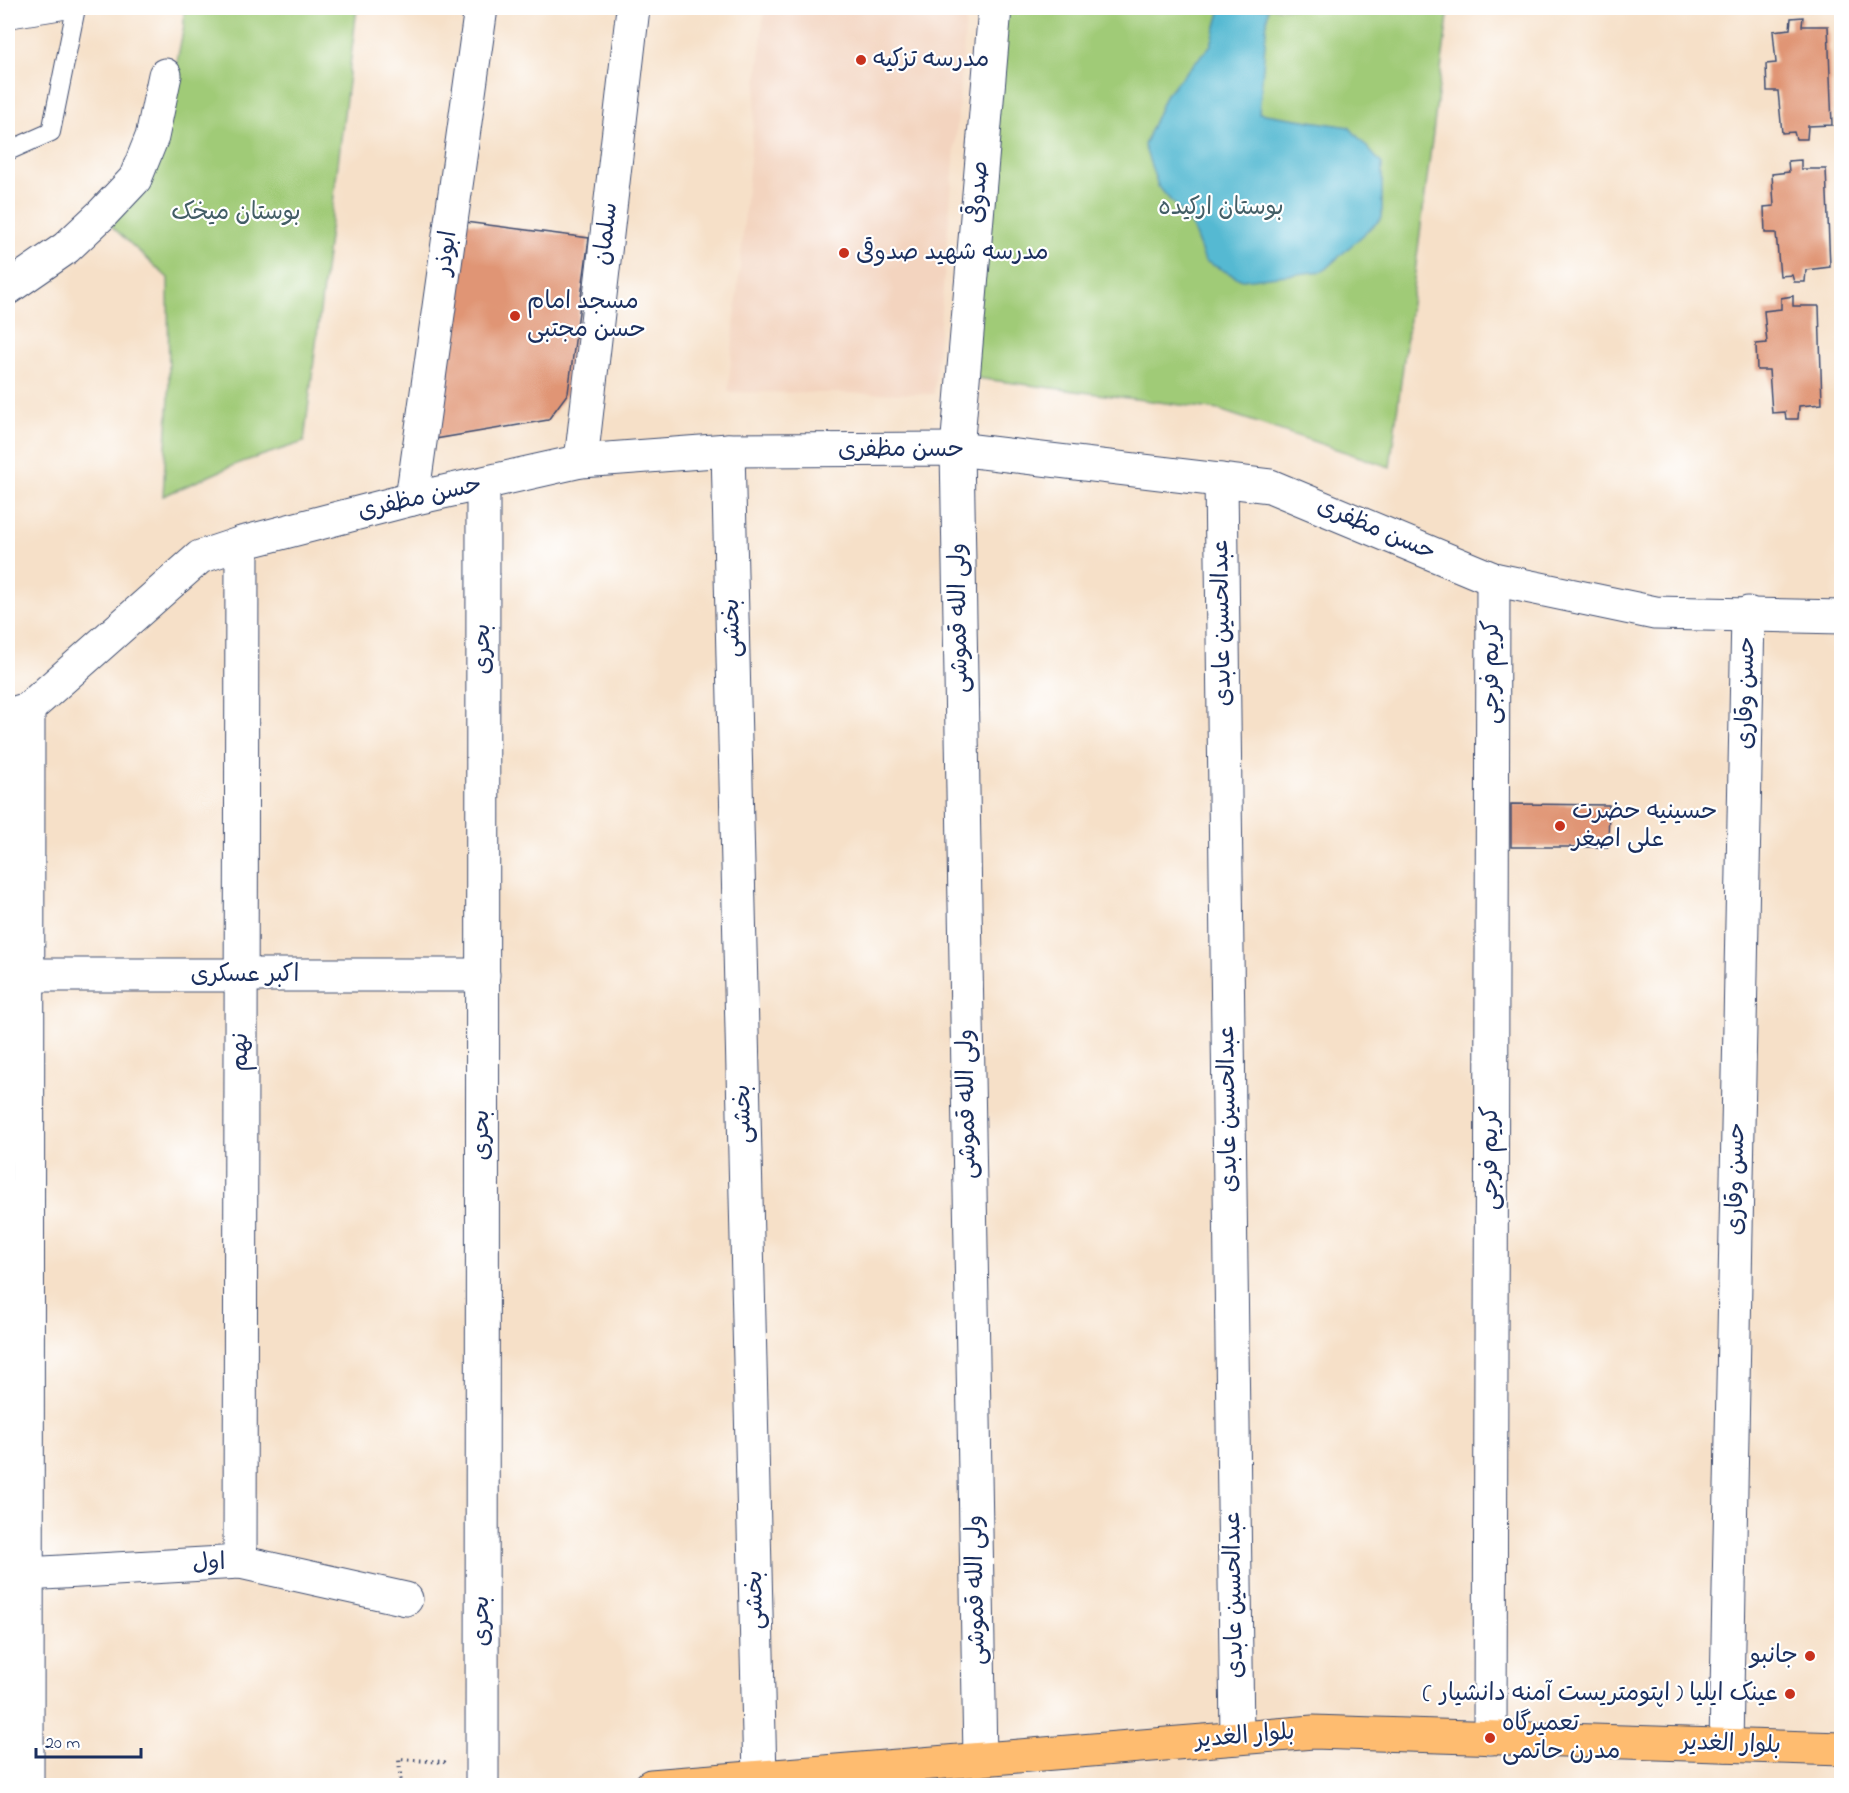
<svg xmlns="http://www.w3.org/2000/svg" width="1849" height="1793" viewBox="0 0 1849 1793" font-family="'Indie Flower','Playpen Sans Arabic',sans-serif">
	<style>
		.built { fill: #f3d4bf }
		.green { fill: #a0cb77; stroke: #5e7d6a; stroke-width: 1.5 }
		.water { fill: #54b9d2; stroke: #387498; stroke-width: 1.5 }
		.building { fill: #e09574 }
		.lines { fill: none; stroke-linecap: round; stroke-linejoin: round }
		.service-casing { stroke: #3c4a6e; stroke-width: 20 }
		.minor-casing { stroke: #3c4a6e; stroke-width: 35 }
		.tertiary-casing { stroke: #3c4a6e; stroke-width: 35 }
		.primary-casing { stroke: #3c4a6e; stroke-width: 35 }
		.path { stroke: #3c4a6e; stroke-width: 4; stroke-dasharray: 1.5 4.5; stroke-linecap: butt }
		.service { stroke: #fff; stroke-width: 18 }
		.minor { stroke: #fff; stroke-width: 33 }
		.tertiary { stroke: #fff; stroke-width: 33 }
		.primary { stroke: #febc70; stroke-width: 33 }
		.poi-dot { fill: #c8321e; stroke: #fff; stroke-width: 2 }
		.labels { text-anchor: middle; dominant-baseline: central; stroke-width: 4.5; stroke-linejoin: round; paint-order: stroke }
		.poi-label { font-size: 24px; fill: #1b2f5e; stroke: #fff; text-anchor: start }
		.street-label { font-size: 24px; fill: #1b2f5e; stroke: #fff }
		.park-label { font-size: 24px; fill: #435e66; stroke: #fff }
	</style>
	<rect width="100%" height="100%" fill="#fff"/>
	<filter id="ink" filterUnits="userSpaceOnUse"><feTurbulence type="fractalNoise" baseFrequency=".0167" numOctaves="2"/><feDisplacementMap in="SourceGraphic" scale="12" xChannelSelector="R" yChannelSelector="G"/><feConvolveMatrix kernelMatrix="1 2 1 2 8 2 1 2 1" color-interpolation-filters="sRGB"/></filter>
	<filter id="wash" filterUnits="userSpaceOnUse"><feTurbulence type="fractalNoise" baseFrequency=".008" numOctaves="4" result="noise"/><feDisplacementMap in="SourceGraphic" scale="24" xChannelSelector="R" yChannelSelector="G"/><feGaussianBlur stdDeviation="1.35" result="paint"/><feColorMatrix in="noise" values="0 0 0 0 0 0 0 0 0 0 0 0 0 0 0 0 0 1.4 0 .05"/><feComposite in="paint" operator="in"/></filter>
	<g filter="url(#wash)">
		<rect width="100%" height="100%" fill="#f6e0c8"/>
		<polygon class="built" points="764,8 967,8 934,394 728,392"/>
		<g class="green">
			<polygon points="184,8 357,8 304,442 239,463 163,496 169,396 168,278 109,224 158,158 184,26"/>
			<polygon points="1005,8 1449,8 1390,467 1219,410 969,377"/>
		</g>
		<polygon class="water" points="1221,8 1268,8 1259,113 1349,127 1382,164 1382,218 1323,271 1242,280 1205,261 1191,224 1158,186 1144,145 1166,94 1211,45"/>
		<g id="blocks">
			<g class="building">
				<polygon points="1803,17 1802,26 1828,26 1832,125 1808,126 1807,139 1796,139 1794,132 1782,133 1778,91 1767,91 1766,64 1776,63 1773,31 1790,29 1791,18"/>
				<polygon points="1801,160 1801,169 1826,169 1830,267 1806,270 1805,282 1794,282 1792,275 1780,276 1776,233 1765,233 1764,207 1774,206 1772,174 1789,172 1788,161"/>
				<polygon points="465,222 589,238 568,393 548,420 435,439"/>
				<polygon points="1793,296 1793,306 1819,306 1822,404 1799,406 1798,419 1786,419 1785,412 1772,413 1769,370 1757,370 1756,344 1767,343 1764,311 1781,309 1781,298"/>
				<polygon points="1511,804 1609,805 1608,847 1511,847"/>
			</g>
		</g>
	</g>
	<g filter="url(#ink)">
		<use href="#blocks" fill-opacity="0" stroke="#3c4a6e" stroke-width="1.5"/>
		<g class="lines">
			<g class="service-casing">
				<g id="service">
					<polyline points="8,19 76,8"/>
					<polyline points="8,151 51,132 76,8"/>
				</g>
			</g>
			<g class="minor-casing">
				<g id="minor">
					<polyline points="8,288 66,248 101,215 135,179 152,137 165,75"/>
					<polyline points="728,450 760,1777"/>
					<polyline points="581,461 633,8"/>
					<polyline points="1221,480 1237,1738"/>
					<polyline points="412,499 481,8"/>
					<polyline points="8,975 483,975"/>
					<polyline points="240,1562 242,543"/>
					<polyline points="8,1575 240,1562 406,1599"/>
					<polyline points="1490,1738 1493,579"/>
					<polyline points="1726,1745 1748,613"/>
					<polyline points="980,1759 957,449 995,8"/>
					<polyline points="27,1786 28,709"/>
					<polyline points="482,1786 483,485"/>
				</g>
			</g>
			<g class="tertiary-casing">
				<polyline id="tertiary" points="8,715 28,709 200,557 242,543 412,499 581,461 728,450 957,449 1270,486 1493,579 1655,613 1842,617"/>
			</g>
			<g class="primary-casing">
				<polyline id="primary" points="651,1786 1313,1732 1842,1749"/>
			</g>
			<polyline class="path" points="401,1786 399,1759 444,1762 448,1766"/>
			<use href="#service" class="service"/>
			<use href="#minor" class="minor"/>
			<use href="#tertiary" class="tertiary"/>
			<use href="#primary" class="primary"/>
		</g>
	</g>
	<g class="poi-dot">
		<circle cx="861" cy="60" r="6"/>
		<circle cx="844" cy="253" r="6"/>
		<circle cx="515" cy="316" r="6"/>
		<circle cx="1560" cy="826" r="6"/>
		<circle cx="1810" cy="1656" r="6"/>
		<circle cx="1790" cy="1694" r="6"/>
		<circle cx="1490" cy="1738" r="6"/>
	</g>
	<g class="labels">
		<g class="poi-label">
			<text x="873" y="60">مدرسه تزکیه</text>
			<text x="856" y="253">مدرسه شهید صدوقی</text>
			<text x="527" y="302">مسجد امام<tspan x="527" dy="28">حسن مجتبی</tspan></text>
			<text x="1572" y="812">حسینیه حضرت<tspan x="1572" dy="28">علی اصغر</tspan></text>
			<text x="1798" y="1656" text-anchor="end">جانبو</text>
			<text x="1778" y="1694" text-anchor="end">عینک ایلیا ( اپتومتریست آمنه دانشیار )</text>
			<text x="1502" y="1724">تعمیرگاه<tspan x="1502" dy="28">مدرن حاتمی</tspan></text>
		</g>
		<g class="street-label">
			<text transform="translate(979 192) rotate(-85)">صدوقی</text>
			<text transform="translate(607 234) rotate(-83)">سلمان</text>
			<text transform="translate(447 253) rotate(-82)">ابوذر</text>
			<text x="901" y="450">حسن مظفری</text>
			<text transform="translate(420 499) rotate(-13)">حسن مظفری</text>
			<text transform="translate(1376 530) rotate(23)">حسن مظفری</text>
			<text transform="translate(960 618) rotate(-91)">ولی الله قموشی</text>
			<text transform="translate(1223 623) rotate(-91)">عبدالحسین عابدی</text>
			<text transform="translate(733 628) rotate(-91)">بخشی</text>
			<text transform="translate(483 649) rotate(-90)">بحری</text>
			<text transform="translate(1492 672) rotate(-90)">کریم فرجی</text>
			<text transform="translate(1747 693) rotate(-89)">حسن وقاری</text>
			<text x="245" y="975">اکبر عسکری</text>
			<text transform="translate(241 1052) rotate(-90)">نهم</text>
			<text transform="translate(968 1104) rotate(-91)">ولی الله قموشی</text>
			<text transform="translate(1229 1109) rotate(-91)">عبدالحسین عابدی</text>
			<text transform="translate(744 1114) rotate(-91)">بخشی</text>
			<text transform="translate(482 1135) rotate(-90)">بحری</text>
			<text transform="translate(1491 1158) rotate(-90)">کریم فرجی</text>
			<text transform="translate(1737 1179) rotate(-89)">حسن وقاری</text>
			<text transform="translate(209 1564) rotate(-3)">اول</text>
			<text transform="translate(977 1590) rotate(-91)">ولی الله قموشی</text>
			<text transform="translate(1235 1595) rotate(-91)">عبدالحسین عابدی</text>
			<text transform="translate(756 1600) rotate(-91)">بخشی</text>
			<text transform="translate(482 1621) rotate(-90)">بحری</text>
			<text transform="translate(1245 1737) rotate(-5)">بلوار الغدیر</text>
			<text transform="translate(1731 1745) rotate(2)">بلوار الغدیر</text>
		</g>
		<g class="park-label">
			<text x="1221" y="208">بوستان ارکیده</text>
			<text x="236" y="213">بوستان میخک</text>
		</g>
	</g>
	<rect width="1849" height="1793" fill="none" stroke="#fff" stroke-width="30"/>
	<path d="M36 1748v9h105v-9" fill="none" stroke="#1b2f5e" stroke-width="3"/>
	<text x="45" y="1748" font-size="18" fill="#1b2f5e" stroke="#ffffff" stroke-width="4.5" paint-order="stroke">20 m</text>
</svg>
